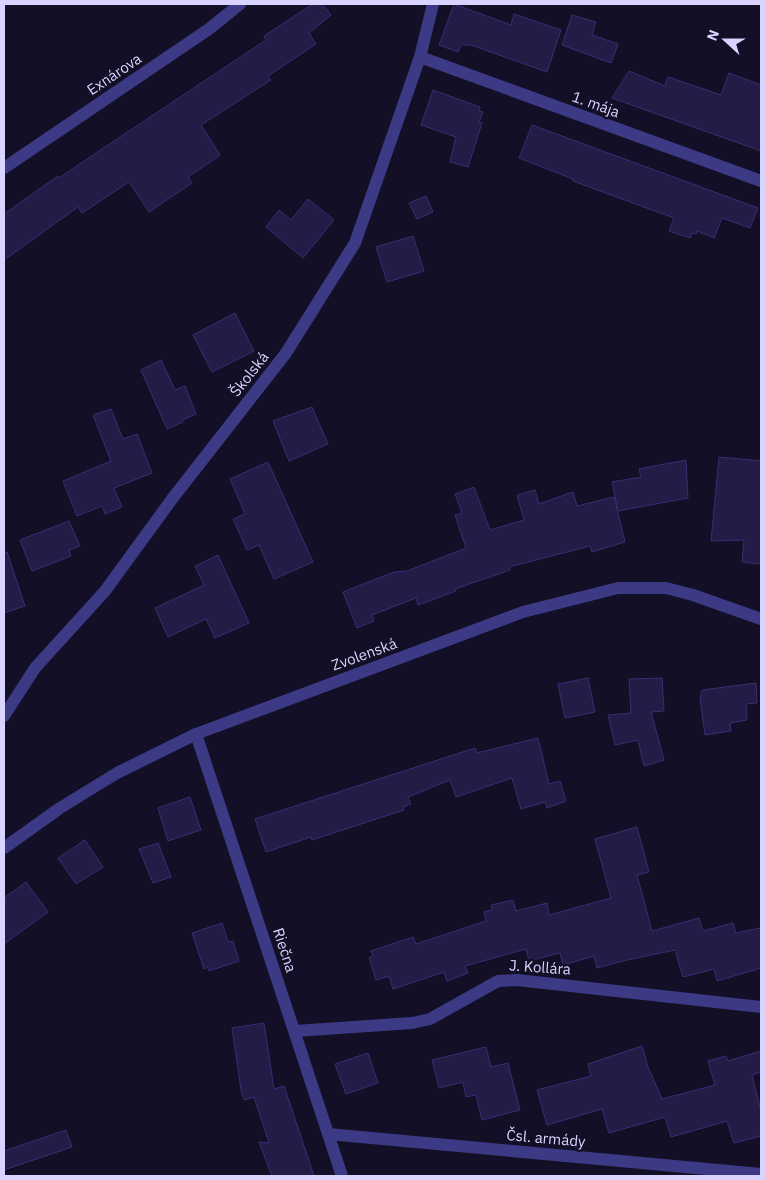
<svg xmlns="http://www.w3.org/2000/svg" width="765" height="1180" viewBox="0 0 765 1180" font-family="'IBM Plex Sans',sans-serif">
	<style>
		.building { fill: #241b47; stroke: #3b2d73 }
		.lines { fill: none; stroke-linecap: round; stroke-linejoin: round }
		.minor { stroke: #3d3a85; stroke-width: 12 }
		.tertiary { stroke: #3d3a85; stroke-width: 12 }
		.labels { text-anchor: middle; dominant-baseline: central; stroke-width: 5; stroke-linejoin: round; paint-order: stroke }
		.street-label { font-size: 15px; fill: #d9d4ff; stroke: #130f26 }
	</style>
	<rect width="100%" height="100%" fill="#130f26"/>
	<g class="building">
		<polygon points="313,4 322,4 331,15 309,33 316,44 268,76 271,80 201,125 220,155 188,177 192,183 149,212 129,182 82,213 78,207 4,260 4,214 58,176 59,178 102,149 266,40 264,36"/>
		<polygon points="454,4 511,25 514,14 561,30 547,72 468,44 467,46 462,44 458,52 439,45"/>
		<polygon points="572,15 596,22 592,35 618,44 611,63 562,45"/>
		<polygon points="629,71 665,86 668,77 721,95 729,73 761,85 761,151 612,98"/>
		<polygon points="433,90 480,107 479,111 483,112 479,122 482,123 468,167 450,162 456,137 421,125"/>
		<polygon points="532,125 758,208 750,228 722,218 714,238 697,231 696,234 692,233 690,238 669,231 674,218 573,181 573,179 519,158"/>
		<polygon points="426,196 433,212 417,219 409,203"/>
		<polygon points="308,199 334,220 303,258 266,227 279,210 291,220"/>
		<polygon points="413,236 424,271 387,282 376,247"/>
		<polygon points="235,313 254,351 212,372 193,335"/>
		<polygon points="161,360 175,390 185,386 196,414 182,420 183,422 167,429 141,370"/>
		<polygon points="312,407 328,444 289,461 273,421"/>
		<polygon points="111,409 123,439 137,434 152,473 114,488 122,507 105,514 102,506 77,516 63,481 111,461 93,415"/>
		<polygon points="719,457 761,461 761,564 742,562 744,540 711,541"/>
		<polygon points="686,460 688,498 618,511 612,482 641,477 639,469"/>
		<polygon points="268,462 313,562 274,579 259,545 247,550 233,519 245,514 230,479"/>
		<polygon points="474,487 490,530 524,520 517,495 535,490 539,504 573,492 577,506 614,497 625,542 592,552 590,546 509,567 510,570 455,589 456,591 418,605 416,598 372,615 374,621 357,628 343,592 394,572 407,571 466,548 455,515 462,513 455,494"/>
		<polygon points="69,521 80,546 69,550 71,556 32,571 20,540"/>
		<polygon points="7,552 25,606 4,613 4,553"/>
		<polygon points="218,555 249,623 215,638 206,619 168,637 155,608 204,585 195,566"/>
		<polygon points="588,678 595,712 565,718 558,684"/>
		<polygon points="662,678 664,711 651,712 664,760 644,766 638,740 615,745 608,715 631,713 629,679"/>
		<polygon points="756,683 757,703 746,704 747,720 730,723 731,731 705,735 700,698 702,690"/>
		<polygon points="538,738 549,784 560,781 566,801 547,808 545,802 521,809 512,778 456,797 450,780 408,797 411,804 403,807 404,810 312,840 311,837 266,852 255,819 475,748 477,753"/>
		<polygon points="190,797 201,830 168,841 158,808"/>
		<polygon points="637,827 649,872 637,875 652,931 699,918 703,931 733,923 736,933 761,928 761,968 717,981 714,969 683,977 675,950 627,960 597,968 594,956 563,965 560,953 529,961 526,949 465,966 468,973 447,981 444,972 393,989 389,976 376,980 369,958 373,956 371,951 413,937 416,944 486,921 484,912 492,910 491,905 513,900 516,911 547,903 549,915 611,898 595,839"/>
		<polygon points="85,840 103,867 76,884 58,858"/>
		<polygon points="158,843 171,877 153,883 139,849"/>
		<polygon points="26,882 48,912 4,944 4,898"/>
		<polygon points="222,923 228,942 233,941 239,961 209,971 208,967 204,969 192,933"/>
		<polygon points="264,1023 274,1089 284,1086 314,1176 272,1176 259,1142 269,1143 254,1097 244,1100 241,1090 232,1028"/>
		<polygon points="642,1046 648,1067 662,1099 715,1085 708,1061 726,1056 728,1061 761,1051 761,1072 752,1075 761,1111 761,1136 734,1143 727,1121 671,1137 665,1117 609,1133 602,1109 547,1125 537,1090 591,1076 588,1064"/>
		<polygon points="486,1047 491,1067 508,1063 520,1110 482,1120 476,1095 466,1097 463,1082 439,1088 432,1060"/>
		<polygon points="368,1053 378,1083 346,1094 335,1064"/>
		<polygon points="66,1130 72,1147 4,1170 4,1151"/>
	</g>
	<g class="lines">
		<g class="minor">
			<polyline points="420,57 761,181"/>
			<polyline points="4,168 209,29 240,4"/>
			<polyline points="4,716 35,668 105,591 172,499 286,353 355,243 420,57 433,4"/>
			<polyline points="196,734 342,1176"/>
			<polyline points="295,1031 412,1023 430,1019 498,981 517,980 761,1007"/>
			<polyline points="328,1134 761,1174"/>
		</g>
		<polyline class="tertiary" points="4,848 60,808 117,773 196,734 523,612 618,588 666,588 693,595 761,619"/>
	</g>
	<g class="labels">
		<g class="street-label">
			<text transform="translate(114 74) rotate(-34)">Exnárova</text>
			<text transform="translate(596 104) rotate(20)">1. mája</text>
			<text transform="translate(249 374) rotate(-52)">Školská</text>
			<text transform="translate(364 654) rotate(-20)">Zvolenská</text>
			<text transform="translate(285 950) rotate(72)">Riečna</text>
			<text transform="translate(540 967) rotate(4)">J. Kollára</text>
			<text transform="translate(546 1138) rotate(5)">Čsl. armády</text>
		</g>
	</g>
	<rect width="765" height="1180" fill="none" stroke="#d9d4ff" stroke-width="10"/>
	<g transform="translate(725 40) rotate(291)" stroke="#130f26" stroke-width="4" paint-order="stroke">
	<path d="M0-4L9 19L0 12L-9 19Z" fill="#d9d4ff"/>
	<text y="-8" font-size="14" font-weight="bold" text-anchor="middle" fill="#d9d4ff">N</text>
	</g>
</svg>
